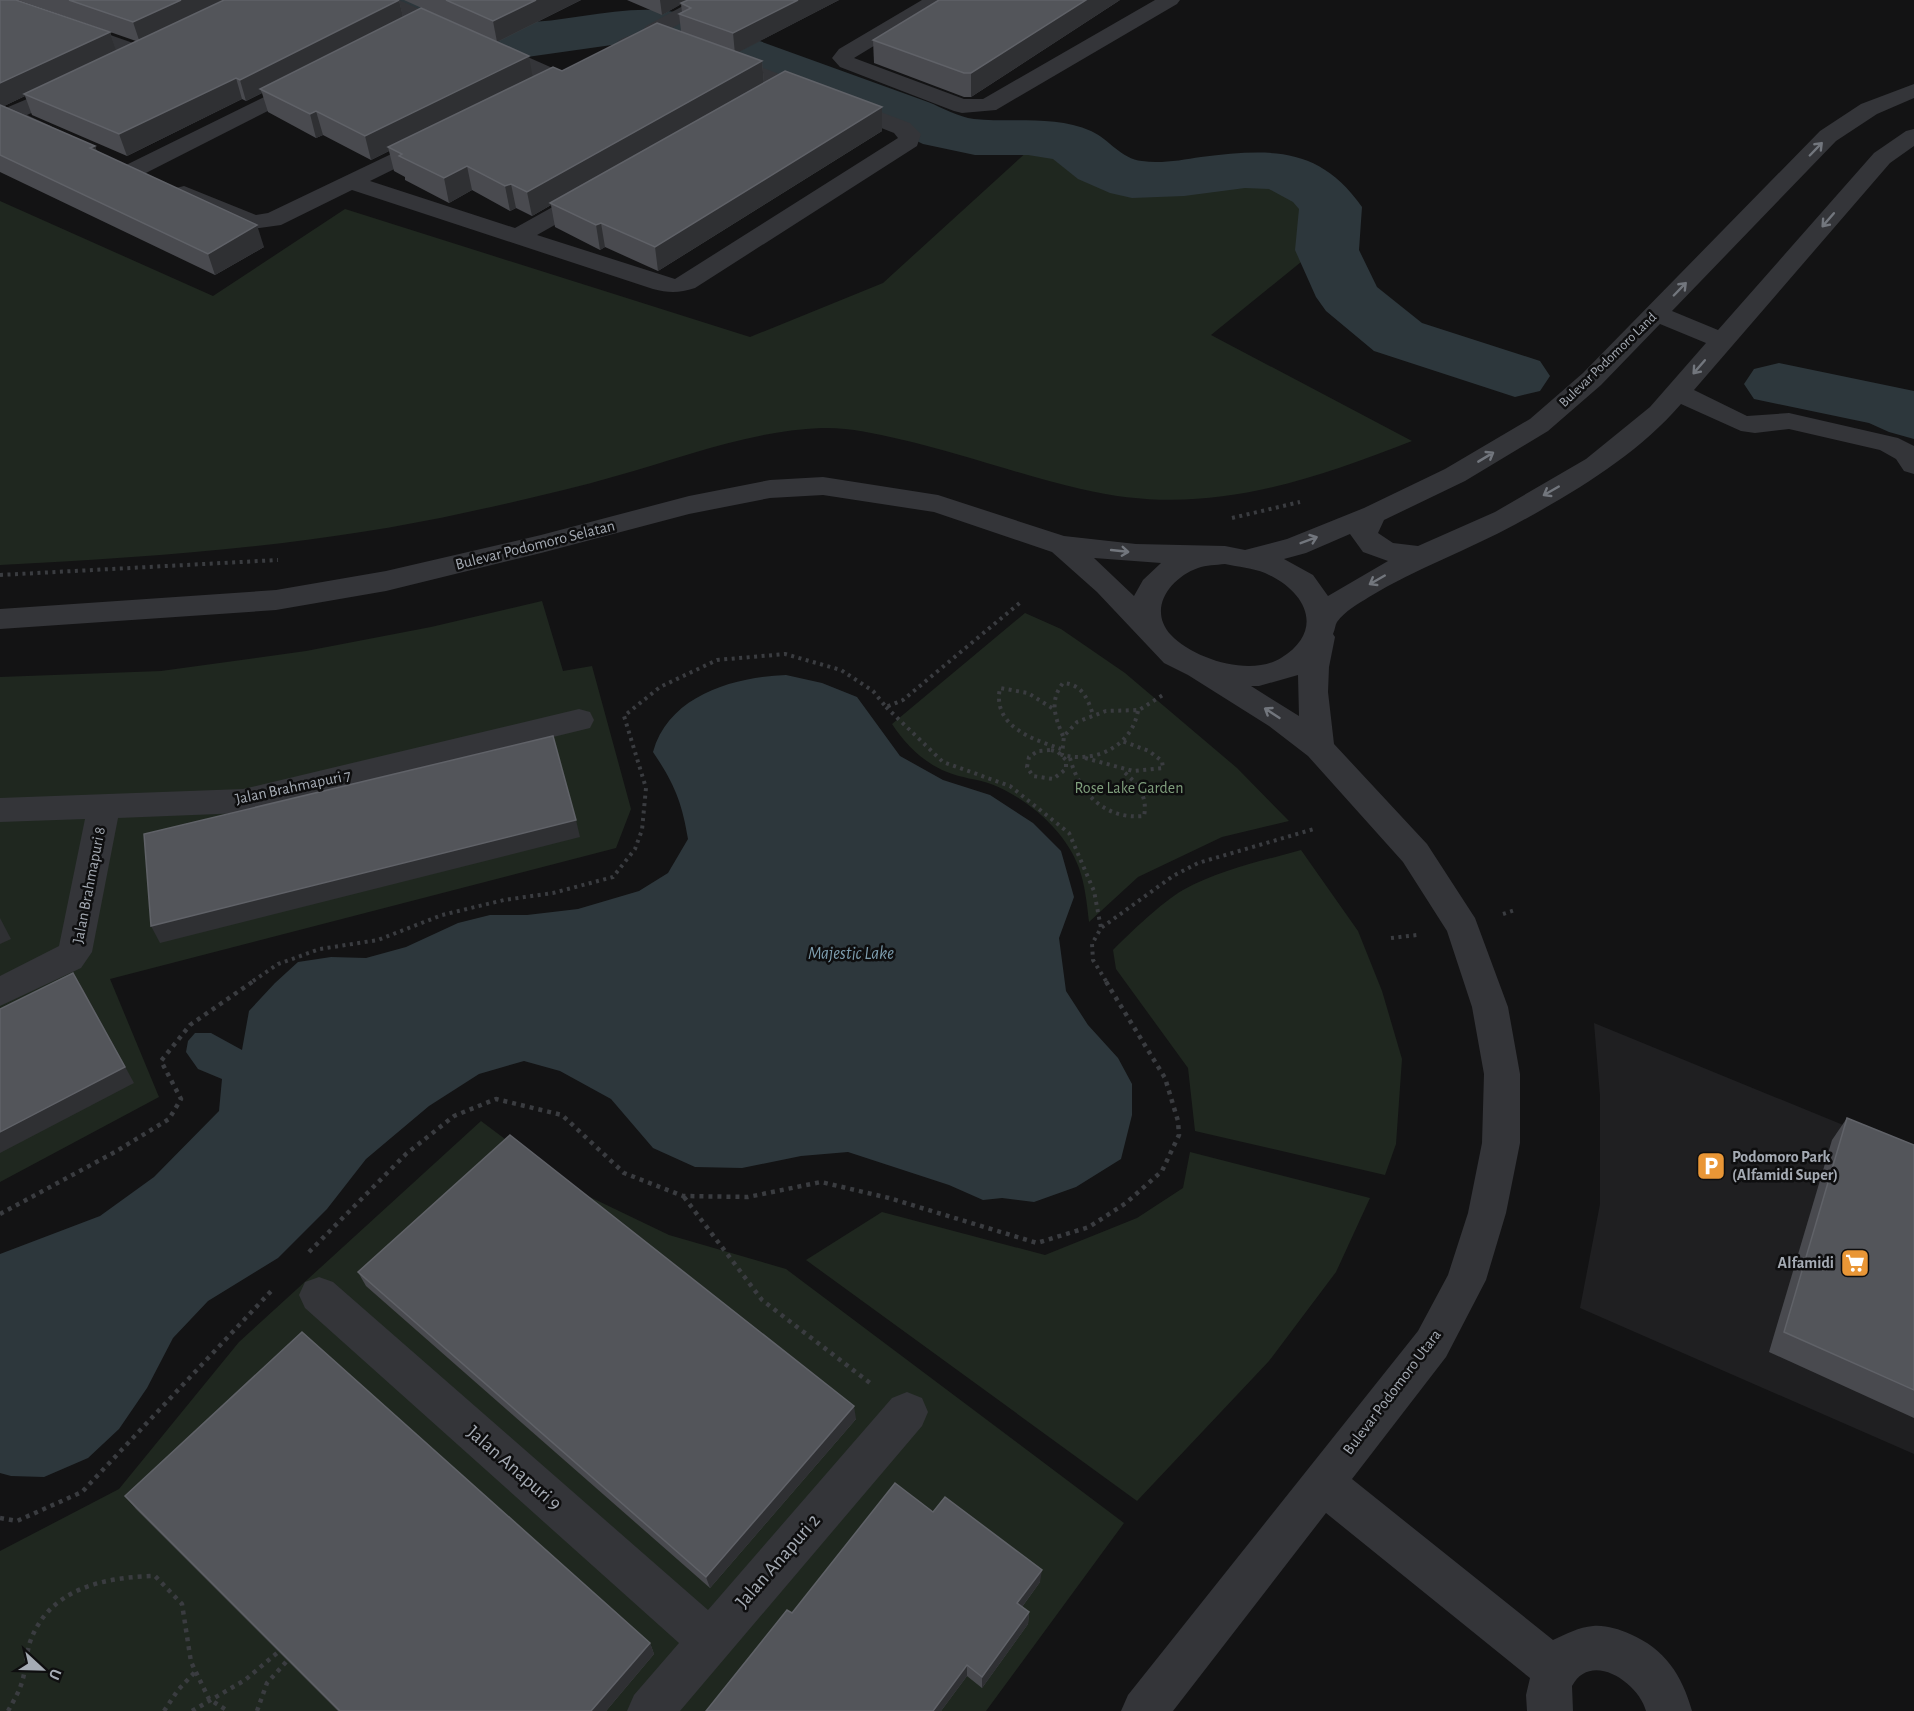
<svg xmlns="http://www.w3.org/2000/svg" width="1914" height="1711" viewBox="0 0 1914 1711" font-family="'Alegreya Sans',sans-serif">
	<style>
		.built { fill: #1f1f21 }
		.green { fill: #1f271f }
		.water { fill: #2d373c }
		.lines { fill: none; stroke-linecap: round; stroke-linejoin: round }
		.river { fill: #2d373c; fill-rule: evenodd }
		.path-far1 { stroke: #3a3c40; stroke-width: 4; stroke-dasharray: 3 4.5; stroke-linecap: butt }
		.path { stroke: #3a3c40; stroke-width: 4.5; stroke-dasharray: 4 5; stroke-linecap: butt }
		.minor { fill: #343539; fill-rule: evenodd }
		.wall { fill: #494a4f }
		.shaded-wall { fill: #2f3033 }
		.building { fill: #53555a; stroke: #606268; stroke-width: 1.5 }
		.oneway { stroke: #72767d }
		.labels { text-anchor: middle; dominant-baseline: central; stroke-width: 5; stroke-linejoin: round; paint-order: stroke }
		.far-street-label { font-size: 14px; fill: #a5abb4; stroke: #0e0e0f }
		.street-label { font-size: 16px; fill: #a5abb4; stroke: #0e0e0f }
		.park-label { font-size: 16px; fill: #7f9e7c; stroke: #0e0e0f }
		.poi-label { font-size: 16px; font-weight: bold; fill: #a5abb4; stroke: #0e0e0f; text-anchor: start }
		.water-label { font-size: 18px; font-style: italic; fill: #7d9dae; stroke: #0e0e0f }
		.near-street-label { font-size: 20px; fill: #a5abb4; stroke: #0e0e0f }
	</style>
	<rect width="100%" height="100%" fill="#131314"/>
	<polygon class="built" points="1594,1023 1914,1154 1914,1454 1580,1308 1600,1204 1600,1096"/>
	<g class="green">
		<path d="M1017 141 1053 146 1072 155 1098 177 1136 188 1172 189 1213 179 1263 176 1293 182 1310 197 1321 225 1317 249 1211 335 1412 441C1301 484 1202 518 1081 489 1020 475 961 453 899 439 874 433 847 427 821 428 750 431 684 457 616 476 568 490 518 501 468 512 314 546 157 557 0 565V201L213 296 345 209 750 337 883 283 1030 149Z"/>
		<polygon points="542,601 563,671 592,666 631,809 616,848 110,979 159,1097 0,1182 0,677 161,671 306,651 431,627"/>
		<path d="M1025 613 1061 629 1125 673 1237 768 1289 821 1222 837 1138 877 1089 922C1087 904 1085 885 1079 868 1066 831 1027 798 991 784 977 779 961 778 947 772 924 763 905 744 892 724Z"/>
		<path d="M1301 850 1358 931 1382 991 1402 1059 1396 1144 1385 1175 1195 1131 1188 1068 1116 969 1113 950C1132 931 1161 903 1183 890 1219 870 1262 861 1301 850Z"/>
		<polygon points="481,1121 569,1187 669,1235 786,1269 1124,1523 986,1711 0,1711 0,1551 119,1489 239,1342"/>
		<polygon points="1190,1152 1370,1198 1336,1272 1269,1361 1137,1501 806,1260 882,1212 1045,1255 1137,1218 1183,1188"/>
	</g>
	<path class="water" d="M786 675 822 683 857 697 900 756 943 780 990 795 1033 823 1061 851 1074 897 1059 938 1066 991 1088 1025 1118 1058 1132 1084V1115L1121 1159 1076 1187 1034 1202 1002 1198 983 1200 949 1185 848 1152 801 1156 742 1168 695 1167 653 1148 611 1099 560 1071 524 1061 479 1074 429 1106 366 1159 327 1209 278 1258 208 1301 173 1338 147 1388 119 1429 88 1458 44 1477 11 1476 0 1473V1254L100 1216 154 1177 219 1111 222 1079 198 1069 186 1052 188 1041 195 1033H211L242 1050 249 1011 275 983 298 962 331 957 366 958 406 947 458 923 490 915H527L578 909 639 891 668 873 688 839C682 802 674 783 653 752 669 695 734 677 786 675Z"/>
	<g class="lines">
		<g class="river">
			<path d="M381 0C398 0 435 0 450 0 470 5 484 21 506 22 566 26 625 0 685 14L928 102C943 108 958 117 974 119 1013 123 1055 115 1091 131 1109 139 1121 159 1142 161 1160 164 1182 160 1201 157 1269 149 1319 145 1362 207L1359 250 1377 287 1422 323 1540 361 1550 376 1540 391 1515 397 1374 351 1326 311 1316 297 1295 250 1299 209 1293 202 1269 189 1245 188 1184 196 1132 198 1110 193 1078 179 1053 159 1028 155H975L923 144 886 126 659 43H626L527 57 499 56 444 41 389 12Z"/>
			<polygon points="1779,363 1914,391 1914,439 1889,432 1869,423 1754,399 1744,384 1754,369"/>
		</g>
		<g class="path-far1">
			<polyline points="1232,518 1300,502"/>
			<polyline points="0,575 278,560"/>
			<polyline points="886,707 943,762 1010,786 1069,833 1094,891 1101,928"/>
			<path d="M1052 708 1028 693 1000 688C992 726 1032 739 1061 749"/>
			<path d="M1138 711C1131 747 1096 763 1062 755L1064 736 1077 722 1106 711 1139 710 1163 695"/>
			<path d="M1063 736C1055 717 1049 701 1063 683 1082 684 1088 699 1093 715"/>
			<polygon points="1051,750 1058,752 1066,760 1066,769 1053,779 1033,776 1027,767 1029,757 1038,751"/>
			<path d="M1070 758C1079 793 1105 820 1144 816 1148 797 1138 784 1124 772"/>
			<polyline points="1085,758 1133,771 1163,768 1162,761 1149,751 1122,741"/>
			<polyline points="1503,914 1515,910"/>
			<polyline points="1391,938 1417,935"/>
			<polyline points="253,981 278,964 320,949 378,940 442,915 504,900 553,893 613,877 635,849 642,830 646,788 624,716 660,687 717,660 785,654 841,670 873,691 886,707 903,700 1022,601"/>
			<polyline points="1106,981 1093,960 1092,944 1101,928 1173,876 1198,863 1314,829"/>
		</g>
		<g class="path">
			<polyline points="684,1197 762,1300 870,1383"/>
			<polyline points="0,1214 115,1152 169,1119 181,1099 161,1061 190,1025 255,980"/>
			<polyline points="309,1252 406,1154 454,1116 496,1099 562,1115 624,1173 683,1196 748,1197 821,1182 889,1198 1037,1243 1089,1227 1126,1203 1162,1171 1179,1135 1178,1121 1165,1078 1105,980"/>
			<polyline points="0,1518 17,1521 82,1492 274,1288"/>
			<path d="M8 1711C13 1702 19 1692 22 1682 26 1669 26 1655 30 1642 49 1588 105 1577 155 1576L182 1604 191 1662 209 1699 228 1711"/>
			<polyline points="164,1711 178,1690 195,1672"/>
			<polyline points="192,1711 245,1680 277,1653"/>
			<polyline points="257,1711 267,1683 286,1662"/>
		</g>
		<g class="minor">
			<polygon points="0,0 11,0 150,49 154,53 150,57 143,59 136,57 0,10"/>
			<polygon points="373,0 399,0 566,74 569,79 566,84 558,85 550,84 418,25 376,4"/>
			<path d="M694 0H719L716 4 661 34C654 45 630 53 618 49L615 45C622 34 638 37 646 26Z"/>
			<polygon points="922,0 946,0 943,4 854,58 964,99 983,99 1155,0 1180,0 1177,4 996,110 962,113 954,111 840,67 832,58 839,49"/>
			<path d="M723 53 910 123 921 134 917 146 695 288C679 293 669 293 653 289L352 190 281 225 253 229 176 198 172 193 176 188 184 186 256 215 268 213 431 135 439 137 442 142 439 147 370 181 515 228 583 190 591 188 599 190 603 195 599 200 537 235 675 279 898 138 894 133 716 63 712 59 716 55Z"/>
			<polygon points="305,77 313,78 316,83 313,88 140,176 132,178 124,176 121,171 124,166"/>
			<path d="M70 81 78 82 81 87 78 92 27 115 51 126 54 131 51 136C35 140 12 127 0 118L1 110Z"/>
			<path d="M1914 84V98L1877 114 1836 141 1672 311 1718 330 1874 153 1906 131 1914 129V146L1890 163 1694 390 1747 416 1789 413 1898 438 1914 446V474L1904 471 1896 459 1880 450 1789 429 1755 433 1741 431 1681 404C1637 455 1575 492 1516 524 1468 550 1417 568 1369 597 1358 604 1345 611 1337 622 1335 625 1335 630 1333 634L1335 637 1329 667 1328 692 1334 744 1427 844 1475 918 1508 1007 1520 1074V1143L1506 1213 1486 1280 1446 1357 1352 1479 1553 1640C1566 1634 1579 1627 1593 1626 1606 1625 1618 1629 1630 1634 1665 1649 1682 1675 1692 1711H1646C1639 1683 1591 1650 1572 1686L1573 1711H1527L1526 1695 1530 1678 1326 1513 1173 1711H1121L1128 1695 1418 1331 1448 1275 1468 1213 1482 1143 1484 1074 1472 1007 1447 931 1403 862 1308 756 1269 726 1188 675 1164 663 1097 592 1052 552 934 512 823 495 770 498 689 514 541 553 386 591 276 610 0 629V609L276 590 386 571 541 535 689 496 770 480 823 477 938 495 1064 536 1136 544 1225 546 1245 550 1287 539 1364 508 1445 469 1530 419 1583 373 1820 131 1861 104ZM1660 324 1706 343 1650 407 1586 459 1495 512 1418 546 1393 543 1378 533 1384 520 1465 481 1548 431 1601 385ZM1350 534 1363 552 1388 561 1328 596 1313 575 1284 559 1306 553ZM1094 558 1161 563 1143 580 1134 596ZM1225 564C1238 567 1253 568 1265 573 1306 591 1326 630 1281 658 1250 677 1194 659 1171 635 1147 609 1170 578 1198 568 1206 565 1216 565 1225 564ZM1298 675 1299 716 1251 686H1259Z"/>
			<polygon points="579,709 590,712 594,720 590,728 243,813 118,818 92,952 81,968 0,1006 0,976 59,946 85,819 0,822 0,798 243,789"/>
			<polygon points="319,1277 333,1282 708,1610 892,1398 907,1392 922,1398 928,1412 922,1426 680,1711 627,1711 634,1695 679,1643 305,1308 299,1295 305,1282"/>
		</g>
	</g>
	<g class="wall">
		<polygon points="0,0 110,32 116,51 136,41 18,0 399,0 403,17 533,77 562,71 681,31 679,14 682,12 681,4 662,15 627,0 839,0 738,52 762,61 764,83 882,131 658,271 605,247 600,250 555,227 551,205 532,216 516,208 510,211 472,190 449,203 405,180 405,177 394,171 389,151 371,160 323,135 316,138 268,112 262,93 246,101 242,99 127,156 32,115 25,96 4,106 95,146 97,152 264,247 215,275 0,172"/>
		<polygon points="404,0 581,0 497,42"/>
		<polygon points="1120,0 971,97 964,97 874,63 873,40"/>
		<polygon points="1847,1118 1914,1145 1914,1418 1769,1352 1832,1140"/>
		<polygon points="358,1272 856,1419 710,1588 366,1286"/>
		<polygon points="125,1496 650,1643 654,1654 606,1711 338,1711 136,1509"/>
		<polygon points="933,1512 1040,1582 1022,1607 1029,1612 1028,1624 982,1688 967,1676 941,1711 706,1711 792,1613"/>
	</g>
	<g class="shaded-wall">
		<polygon points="181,0 232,0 140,43 133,22"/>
		<polygon points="399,0 404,21 260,89 262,93 246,101 240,80"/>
		<polygon points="536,0 581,0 497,42 493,21"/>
		<polygon points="660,0 689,0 662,15"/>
		<polygon points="798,0 839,0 735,54 733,33"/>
		<polygon points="1086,0 1120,0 971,97 971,73"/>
		<polygon points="110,32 117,53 24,94 25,96 0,108 0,122 0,83"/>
		<polygon points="529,56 533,80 388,147 389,151 371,160 365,136"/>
		<polygon points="762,61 764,84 550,203 551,205 532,216 527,192"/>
		<polygon points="236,78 242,99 127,156 119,134"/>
		<polygon points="882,107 882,131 658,271 655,247"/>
		<polygon points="316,111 323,135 316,138 310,114"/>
		<polygon points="95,146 103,167 90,148"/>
		<polygon points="467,166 472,190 449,203 444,178"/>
		<polygon points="511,184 516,208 510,211 505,186"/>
		<polygon points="601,223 605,247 600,250 596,225"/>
		<polygon points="257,225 264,247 215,275 208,254"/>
		<polygon points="576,820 580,837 160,943 151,926"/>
		<polygon points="0,918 11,939 0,944"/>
		<polygon points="73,973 83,989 134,1083 0,1153 0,1132"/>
		<polygon points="854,1406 856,1419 710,1588 706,1577"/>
		<polygon points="1042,1570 1040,1582 1016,1615 1017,1603"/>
		<polygon points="1029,1612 1028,1624 982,1688 982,1677"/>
		<polygon points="650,1643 654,1654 606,1711 591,1711"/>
		<polygon points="967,1665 967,1676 941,1711 933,1711"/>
	</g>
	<g class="building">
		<polygon points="0,0 16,0 110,32 0,83"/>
		<polygon points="69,0 181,0 133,22"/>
		<polygon points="224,0 399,0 240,80 236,78 119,134 24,94"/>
		<polygon points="446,0 536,0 493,21"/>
		<polygon points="688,0 798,0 733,33 679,14 691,8 681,3"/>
		<polygon points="939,0 1086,0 971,73 964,73 873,40"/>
		<polygon points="421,8 529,56 365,136 316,111 310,114 260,89"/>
		<polygon points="657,23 762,61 527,192 511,184 505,186 467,166 444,178 399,156 402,154 388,147 553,67 562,71"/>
		<polygon points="785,71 882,107 655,247 601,223 596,225 550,203"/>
		<polygon points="0,105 95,146 90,148 257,225 208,254 0,155"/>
		<polygon points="553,736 576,820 151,926 144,834"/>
		<polygon points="73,973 125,1067 0,1132 0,1009"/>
		<polygon points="1847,1118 1914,1145 1914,1390 1784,1332"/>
		<polygon points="510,1135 854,1406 706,1577 358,1272"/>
		<polygon points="302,1332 650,1643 591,1711 340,1711 125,1496"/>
		<polygon points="895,1483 933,1512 945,1497 1042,1570 1017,1603 1029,1612 982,1677 967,1665 933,1711 706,1711 787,1610 792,1613"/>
	</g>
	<defs><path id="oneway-shaft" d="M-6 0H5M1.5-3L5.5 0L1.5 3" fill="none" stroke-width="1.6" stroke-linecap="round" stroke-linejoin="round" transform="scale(1.5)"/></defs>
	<g class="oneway">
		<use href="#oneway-shaft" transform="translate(1816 149) rotate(-46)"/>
		<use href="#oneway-shaft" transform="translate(1828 220) rotate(131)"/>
		<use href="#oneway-shaft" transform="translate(1680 289) rotate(-46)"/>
		<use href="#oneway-shaft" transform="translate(1699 367) rotate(131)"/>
		<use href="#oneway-shaft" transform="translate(1486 457) rotate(-31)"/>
		<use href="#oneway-shaft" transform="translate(1551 491) rotate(150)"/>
		<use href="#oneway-shaft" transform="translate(1309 540) rotate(-21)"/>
		<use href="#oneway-shaft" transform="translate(1120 551) rotate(6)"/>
		<use href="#oneway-shaft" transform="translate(1377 580) rotate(150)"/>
		<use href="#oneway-shaft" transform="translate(1272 713) rotate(-147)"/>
	</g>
	<defs>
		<g id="parking-square" transform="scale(1.5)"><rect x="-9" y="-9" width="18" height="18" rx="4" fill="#e99636" stroke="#0e0e0f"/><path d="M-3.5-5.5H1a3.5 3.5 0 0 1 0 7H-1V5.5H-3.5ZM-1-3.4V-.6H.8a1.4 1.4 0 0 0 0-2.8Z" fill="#fff"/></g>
		<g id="supermarket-square" transform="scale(1.5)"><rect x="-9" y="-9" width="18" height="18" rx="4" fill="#e99636" stroke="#0e0e0f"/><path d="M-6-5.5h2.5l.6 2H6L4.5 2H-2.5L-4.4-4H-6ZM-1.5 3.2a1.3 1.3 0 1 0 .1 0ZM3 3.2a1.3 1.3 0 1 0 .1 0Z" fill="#fff"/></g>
	</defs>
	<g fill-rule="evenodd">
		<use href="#parking-square" x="1711" y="1166"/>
		<use href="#supermarket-square" x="1855" y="1263"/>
	</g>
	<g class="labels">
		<g class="far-street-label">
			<text transform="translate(1608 360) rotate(-44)">Bulevar Podomoro Land</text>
		</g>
		<g class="street-label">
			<text transform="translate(535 545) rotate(-14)">Bulevar Podomoro Selatan</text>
			<text transform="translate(293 787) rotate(-12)">Jalan Brahmapuri 7</text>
			<text transform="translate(89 885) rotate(-79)">Jalan Brahmapuri 8</text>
			<text transform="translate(1392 1392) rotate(-53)">Bulevar Podomoro Utara</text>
		</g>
		<g class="park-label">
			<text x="1129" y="788">Rose Lake Garden</text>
		</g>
		<g class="poi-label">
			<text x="1732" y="1157">Podomoro Park<tspan x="1732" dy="18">(Alfamidi Super)</tspan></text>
			<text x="1834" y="1263" text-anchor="end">Alfamidi</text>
		</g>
		<g class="water-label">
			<text x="851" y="954">Majestic Lake</text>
		</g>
		<g class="near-street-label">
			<text transform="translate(514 1468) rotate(41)">Jalan Anapuri 9</text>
			<text transform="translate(778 1561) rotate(-49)">Jalan Anapuri 2</text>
		</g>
	</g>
	<g transform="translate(42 1669) rotate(112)" stroke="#0e0e0f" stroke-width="4.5" paint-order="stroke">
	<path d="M0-4.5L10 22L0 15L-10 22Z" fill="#a5abb4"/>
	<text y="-9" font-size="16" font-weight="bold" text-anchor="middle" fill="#a5abb4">U</text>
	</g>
</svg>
